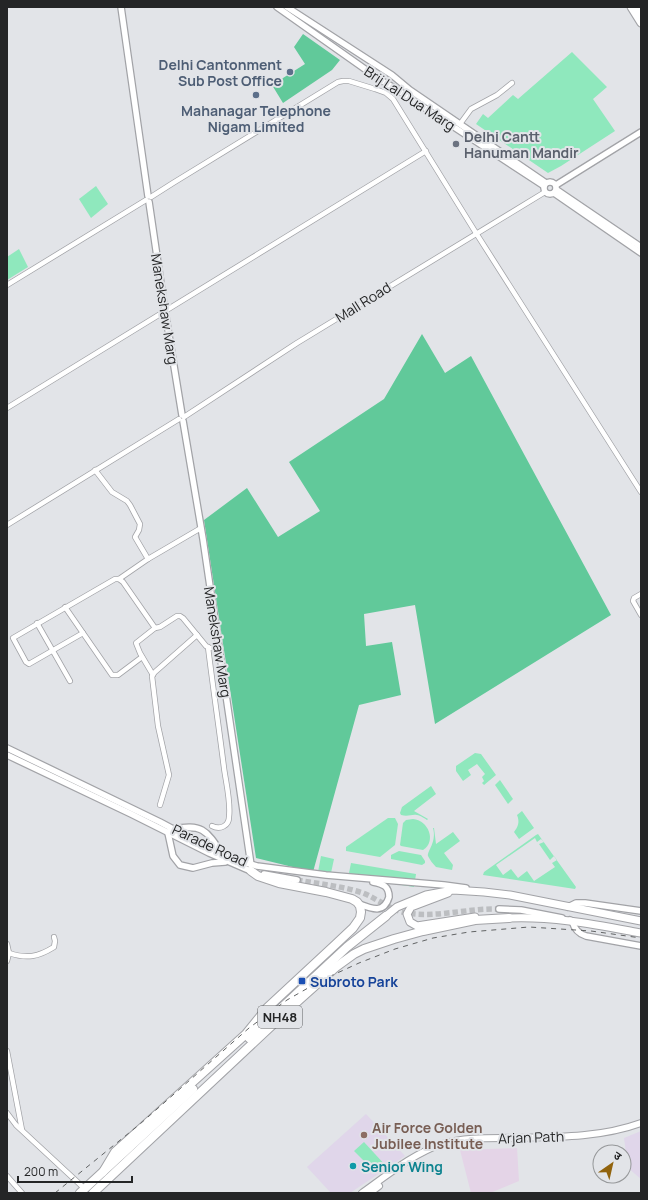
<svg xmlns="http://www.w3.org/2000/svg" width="648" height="1200" viewBox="0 0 648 1200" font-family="Manrope,'Noto Sans Devanagari',sans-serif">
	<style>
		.education { fill: #e0d6ea }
		.medical { fill: #e4d4e7 }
		.green { fill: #8fe8bd; fill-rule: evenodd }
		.forest { fill: #61c99a }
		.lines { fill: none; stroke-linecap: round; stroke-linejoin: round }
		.tertiary-tunnel { stroke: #bcbec1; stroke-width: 5.5; stroke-dasharray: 5.5 3; stroke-linecap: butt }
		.minor-casing { stroke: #a2a3a7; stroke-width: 6 }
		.tertiary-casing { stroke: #a2a3a7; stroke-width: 8 }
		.secondary-casing { stroke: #a2a3a7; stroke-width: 8 }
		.primary-casing { stroke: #a2a3a7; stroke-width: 9 }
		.trunk-casing { stroke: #a2a3a7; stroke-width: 9 }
		.motorway-casing { stroke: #a2a3a7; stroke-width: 10 }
		.minor { stroke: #fff; stroke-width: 4.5 }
		.tertiary { stroke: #fff; stroke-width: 5.5 }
		.secondary { stroke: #fff; stroke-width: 6 }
		.primary { stroke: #fff; stroke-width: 7 }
		.trunk { stroke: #fff; stroke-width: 7 }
		.motorway { stroke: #fff; stroke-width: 8 }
		.rail { stroke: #616364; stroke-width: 1; stroke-dasharray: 5 5; stroke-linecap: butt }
		.service-dot { fill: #5c6f8a; stroke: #e2e4e8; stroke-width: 1.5 }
		.worship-dot { fill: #6b7280; stroke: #e2e4e8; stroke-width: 1.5 }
		.transit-dot { fill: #1a4fb4; stroke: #e2e4e8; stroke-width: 1.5 }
		.education-dot { fill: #8d6e63; stroke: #e2e4e8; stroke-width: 1.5 }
		.culture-dot { fill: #0f9aa8; stroke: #e2e4e8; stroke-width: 1.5 }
		.labels { text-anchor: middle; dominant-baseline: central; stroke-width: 4; stroke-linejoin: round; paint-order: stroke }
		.shield { fill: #e2e4e8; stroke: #5d5e60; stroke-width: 1 }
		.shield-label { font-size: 13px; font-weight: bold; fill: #242526 }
		.service-label { font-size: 14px; font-weight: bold; fill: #4e5e75; stroke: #e2e4e8; text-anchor: end }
		.street-label { font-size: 14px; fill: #242526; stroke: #e2e4e8 }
		.worship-label { font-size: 14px; font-weight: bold; fill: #5b616d; stroke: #e2e4e8; text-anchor: start }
		.transit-label { font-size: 14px; font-weight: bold; fill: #164399; stroke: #e2e4e8; text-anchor: start }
		.education-label { font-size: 14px; font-weight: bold; fill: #785e54; stroke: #e2e4e8; text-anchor: start }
		.culture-label { font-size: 14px; font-weight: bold; fill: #0d838f; stroke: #e2e4e8; text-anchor: start }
	</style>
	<rect width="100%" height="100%" fill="#e2e4e8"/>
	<g class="education">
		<polygon points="366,1114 405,1156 350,1193 331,1193 307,1167"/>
		<polygon points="641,1131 641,1179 628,1168 624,1138"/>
	</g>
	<polygon class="medical" points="517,1148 519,1181 490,1193 471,1193 460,1150"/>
	<g class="green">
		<polygon points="572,52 607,87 593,99 615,131 561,166 548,173 476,124 483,114 488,118 513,95 518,99"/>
		<polygon points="96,186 108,204 91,218 79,199"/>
		<polygon points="19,249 28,267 7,280 7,257"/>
		<polygon points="475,753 481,754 496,775 484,785 482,783 484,781 482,777 485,774 477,764 468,770 471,775 463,781 456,771 456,766"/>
		<polygon points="500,780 513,799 508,804 495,785"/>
		<path d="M431 786 436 794 414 811 428 819 427 820C413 810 412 818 401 815L400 813 402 807Z"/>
		<path d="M522 811 534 828 519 839 514 832C518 827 520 822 517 815Z"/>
		<polygon points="388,818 395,818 398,824 395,845 380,857 346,851 346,847"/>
		<path d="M413 819C428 820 437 841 423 850L401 846 400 845 403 823 406 820Z"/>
		<path d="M433 828H434L436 844 453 832 460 841 444 853 453 865 452 870 436 867C433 864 430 860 428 856 427 851 437 842 433 828Z"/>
		<path d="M538 834 576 887 575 889 483 875 484 872 536 835ZM535 838 537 842 541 839 544 842 539 844 550 860 554 856 557 860 552 863 555 867 534 881 527 871 518 878 511 869 503 875 496 865Z"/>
		<polygon points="399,851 421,855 425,861 425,863 422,865 391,859 391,855"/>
		<polygon points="321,856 334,859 331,873 318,872"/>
		<polygon points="351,863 416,874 414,887 351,877 349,873"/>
		<polygon points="364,1142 386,1166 375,1172 354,1151"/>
	</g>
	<g class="forest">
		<polygon points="303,34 340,60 332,70 283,103 272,85 305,64 294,47"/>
		<polygon points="422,334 445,373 471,356 611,615 435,724 415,605 364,614 366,646 392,642 401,695 359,705 313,872 256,858 204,520 247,488 278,537 320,511 289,462 384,399"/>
	</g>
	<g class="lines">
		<path class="tertiary-tunnel" d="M297 880C319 884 342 886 363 893 378 899 390 910 407 913 437 918 468 908 499 909"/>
		<g class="minor-casing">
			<g id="minor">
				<polyline points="460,124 471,109 497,95 512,83"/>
				<polyline points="151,197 173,183 338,82 343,81 349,81 375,89 386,93 393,99 476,233 641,492"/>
				<polyline points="7,285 146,200"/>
				<polyline points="7,408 426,151"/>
				<polyline points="184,417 297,343 545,192"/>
				<polyline points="95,470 112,492 127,501 130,505 140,524 139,530 135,537 148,559"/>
				<polyline points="7,525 179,419"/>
				<polyline points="119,579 148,559 201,528"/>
				<polyline points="641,594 634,598 633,601 641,615"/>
				<polyline points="65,607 112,675 118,675 142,657"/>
				<polyline points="37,623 70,681"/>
				<polyline points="83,633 29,664 26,662 13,638 115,579 119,579 123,582 155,628"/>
				<path d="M208 647C213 688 219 728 224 768 226 783 231 802 229 817 229 826 220 830 212 826"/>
				<polyline points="153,675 140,653 136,643 155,628 160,627 177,616 180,616 183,618 206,646 210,648 219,648"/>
				<polyline points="160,805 169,775 158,726 152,676 155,672 197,635"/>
				<polyline points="7,944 9,953 7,961"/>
				<path d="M9 953C27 959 38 957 54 947L55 941 54 937"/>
				<polyline points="7,1051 22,1130"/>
				<polyline points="7,1113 16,1125 85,1189"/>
				<polyline points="7,1176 22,1193"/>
			</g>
		</g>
		<g class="tertiary-casing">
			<g id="tertiary">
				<polyline points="121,7 148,196"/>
				<polyline points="277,7 379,79 396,89 544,186"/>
				<polyline points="287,7 392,75 410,90 546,183"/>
				<circle cx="550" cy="188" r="6"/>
				<polyline points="556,185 641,132"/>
				<polyline points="557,190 641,247"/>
				<polyline points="554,193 641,253"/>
				<polyline points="149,202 165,311 182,415"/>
				<polyline points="183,421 203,539 251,865"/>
				<polyline points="7,748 160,822 203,845 239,861 257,866 326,875 444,885 466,888"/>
				<polyline points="7,755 131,814 209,853 253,872"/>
				<path d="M222 854C206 829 202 824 172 829L168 833 173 856 180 865 193 868 212 863 225 862"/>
				<polyline points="264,874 297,880"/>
				<path d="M359 904C372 909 384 914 389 897 389 886 383 884 373 882"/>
				<polyline points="568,907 576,903 585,903 641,911"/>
				<polyline points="499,909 521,910 562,918"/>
				<path d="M570 920 572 921C574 928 579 934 586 936L641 946"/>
			</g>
		</g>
		<g class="secondary-casing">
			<g id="secondary">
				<path d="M362 1193C386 1176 414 1153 442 1144 462 1138 483 1138 503 1138 549 1137 597 1139 641 1123"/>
				<polyline points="370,1193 379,1186"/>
			</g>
		</g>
		<g class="primary-casing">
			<g id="primary">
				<polyline points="631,7 641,23"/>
				<polyline points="637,7 641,13"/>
			</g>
		</g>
		<g class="trunk-casing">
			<g id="trunk">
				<polyline points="448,893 411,907 407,914 410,922 417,926 475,917"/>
				<polyline points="386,916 397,907 426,895 453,890 484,892 510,895 641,921"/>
				<path d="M509 918C553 916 597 925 641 933"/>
			</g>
		</g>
		<g class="motorway-casing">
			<g id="motorway">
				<polyline points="249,1038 347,947 386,916"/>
				<polyline points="103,1172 115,1152 246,1034 267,1008 336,944 353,928 360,918 361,912 360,906 357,902 352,899 326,892 279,883 258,876 251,871"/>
				<polyline points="80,1193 193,1089"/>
				<polyline points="93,1193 298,1001 336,967 354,954 364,949 394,939 423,931 475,920 509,918"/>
			</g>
		</g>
		<use href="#minor" class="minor"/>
		<use href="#tertiary" class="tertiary"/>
		<use href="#secondary" class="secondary"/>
		<use href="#primary" class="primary"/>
		<use href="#trunk" class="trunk"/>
		<use href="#motorway" class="motorway"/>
		<polyline class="rail" points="55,1193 140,1124 249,1028 287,1000 322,980 359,963 395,949 433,938 469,932 529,927 591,931 641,938"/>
	</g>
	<g class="service-dot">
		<circle cx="290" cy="72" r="4"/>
		<circle cx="256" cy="95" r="4"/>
	</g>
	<circle class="worship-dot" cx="456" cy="144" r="4"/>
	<rect class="transit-dot" x="298" y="977" width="8" height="8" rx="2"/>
	<circle class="education-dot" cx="364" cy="1135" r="4"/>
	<circle class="culture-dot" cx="353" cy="1166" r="4"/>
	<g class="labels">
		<rect class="shield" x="258" y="1006" width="44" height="22" rx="3"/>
		<g class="shield-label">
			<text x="280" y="1017">NH48</text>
		</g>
		<g class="service-label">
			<text x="282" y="64">Delhi Cantonment<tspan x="282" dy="16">Sub Post Office</tspan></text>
			<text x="256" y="110" text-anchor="middle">Mahanagar Telephone<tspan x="256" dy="16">Nigam Limited</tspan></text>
		</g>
		<g class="street-label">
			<text transform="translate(410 98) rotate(33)">Brij Lal Dua Marg</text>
			<text transform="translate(363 302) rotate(-32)">Mall Road</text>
			<text transform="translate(165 309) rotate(81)">Manekshaw Marg</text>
			<text transform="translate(218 642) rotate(81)">Manekshaw Marg</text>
			<text transform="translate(210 845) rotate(25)">Parade Road</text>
			<text transform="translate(531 1137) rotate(-2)">Arjan Path</text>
		</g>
		<g class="worship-label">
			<text x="464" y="136">Delhi Cantt<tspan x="464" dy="16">Hanuman Mandir</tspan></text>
		</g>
		<g class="transit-label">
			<text x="310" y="981">Subroto Park</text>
		</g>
		<g class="education-label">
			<text x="372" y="1127">Air Force Golden<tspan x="372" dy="16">Jubilee Institute</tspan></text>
		</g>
		<g class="culture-label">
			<text x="361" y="1166">Senior Wing</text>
		</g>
	</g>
	<rect width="648" height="1200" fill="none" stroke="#242526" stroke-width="16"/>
	<g transform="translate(612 1164) rotate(34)"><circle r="19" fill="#e2e4e8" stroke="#96989a"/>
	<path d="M0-3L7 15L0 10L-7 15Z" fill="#91630d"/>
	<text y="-6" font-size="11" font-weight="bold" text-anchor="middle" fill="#242526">उ</text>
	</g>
	<path d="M18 1176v6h114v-6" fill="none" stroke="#242526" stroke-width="2"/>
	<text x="24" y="1176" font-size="12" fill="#242526" stroke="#e2e4e8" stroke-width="3" paint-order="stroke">200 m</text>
</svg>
